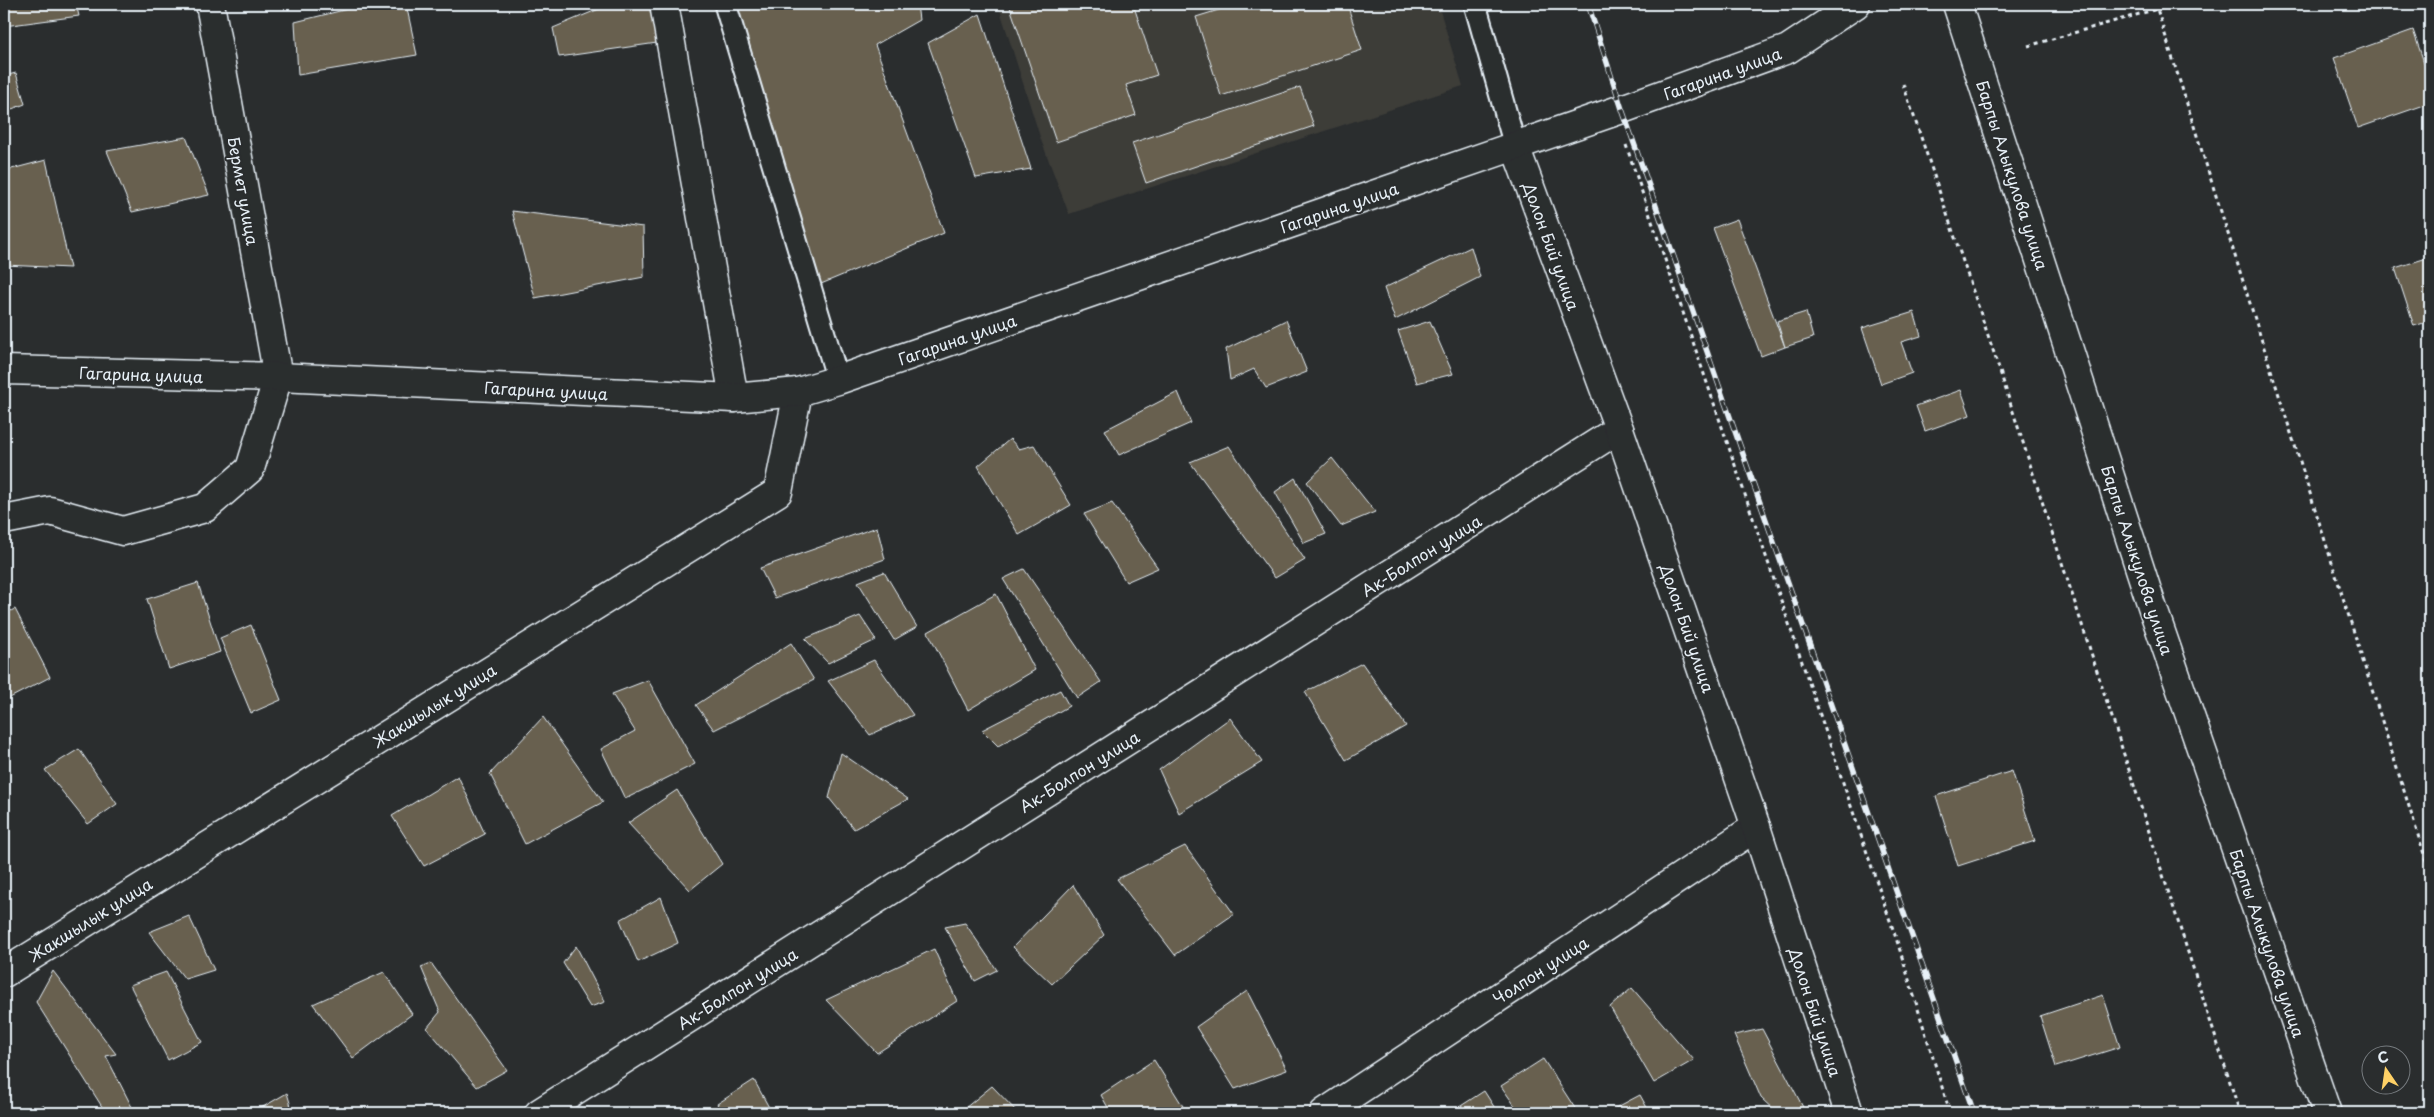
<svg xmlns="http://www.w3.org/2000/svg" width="2434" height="1117" viewBox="0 0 2434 1117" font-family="'Playpen Sans',sans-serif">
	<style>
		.built { fill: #3c3c38 }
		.building { fill: #676050; stroke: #e8f1f8 }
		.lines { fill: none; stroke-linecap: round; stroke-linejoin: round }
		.lane-casing { stroke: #e8f1f8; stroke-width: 25 }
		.street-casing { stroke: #e8f1f8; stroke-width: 31 }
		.secondary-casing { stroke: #e8f1f8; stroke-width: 31 }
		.primary-casing { stroke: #e8f1f8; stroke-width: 31 }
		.path { stroke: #e8f1f8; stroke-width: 3; stroke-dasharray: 4 4; stroke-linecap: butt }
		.lane { stroke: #2a2d2e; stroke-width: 21 }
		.street { stroke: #2a2d2e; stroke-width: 28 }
		.secondary { stroke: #2a2d2e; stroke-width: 28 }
		.primary { stroke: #2a2d2e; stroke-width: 28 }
		.rail-casing { stroke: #e8f1f8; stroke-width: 5.5 }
		.rail { stroke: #2a2d2e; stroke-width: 4; stroke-dasharray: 11; stroke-linecap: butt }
		.labels { text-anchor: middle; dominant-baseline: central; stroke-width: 4; stroke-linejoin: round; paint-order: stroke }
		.street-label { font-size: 16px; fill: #e8f1f8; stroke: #2a2d2e }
	</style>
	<rect width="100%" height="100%" fill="#2a2d2e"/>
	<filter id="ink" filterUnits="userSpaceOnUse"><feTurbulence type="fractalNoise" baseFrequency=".02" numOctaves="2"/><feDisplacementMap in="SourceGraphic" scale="10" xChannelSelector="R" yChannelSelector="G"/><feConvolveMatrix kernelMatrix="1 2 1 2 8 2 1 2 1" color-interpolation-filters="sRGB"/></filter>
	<g filter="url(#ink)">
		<polygon class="built" points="998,4 1438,4 1463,86 1069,214 1041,140"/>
		<g class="building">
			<polygon points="4,4 76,4 79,16 4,26"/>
			<polygon points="368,4 406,4 417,55 298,75 295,22"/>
			<polygon points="611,4 650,4 664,42 559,57 553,28"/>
			<polygon points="736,4 917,4 919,20 875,45 944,233 821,284"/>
			<polygon points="1009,4 1133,4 1157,75 1126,85 1136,115 1056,142"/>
			<polygon points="1238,4 1347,4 1362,50 1221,96 1196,17"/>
			<polygon points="980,14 1031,169 976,178 928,43"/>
			<polygon points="2413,30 2430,80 2430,103 2358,128 2334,58"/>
			<polygon points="16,73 25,104 4,112 4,76"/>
			<polygon points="1300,87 1314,126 1146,183 1132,143"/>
			<polygon points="186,137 209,195 132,212 107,151"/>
			<polygon points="46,160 70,268 4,265 4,171"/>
			<polygon points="512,211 643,227 644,277 535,298"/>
			<polygon points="1737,219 1785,347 1761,356 1713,228"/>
			<polygon points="1471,247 1480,277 1395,320 1384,288"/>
			<polygon points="2430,257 2430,321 2414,326 2395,268"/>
			<polygon points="1806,312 1813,338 1785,347 1777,321"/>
			<polygon points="1914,312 1921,336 1901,342 1912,373 1881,384 1862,328"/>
			<polygon points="1286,320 1307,372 1266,388 1254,369 1230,380 1226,349"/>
			<polygon points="1430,321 1453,374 1417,383 1398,331"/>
			<polygon points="1961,390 1970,415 1925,431 1916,406"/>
			<polygon points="1178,392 1191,423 1119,455 1105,430"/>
			<polygon points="1010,439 1019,449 1034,445 1071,505 1019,535 978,466"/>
			<polygon points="1229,446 1305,560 1275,578 1190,462"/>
			<polygon points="1332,458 1375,512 1341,526 1307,482"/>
			<polygon points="1295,478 1326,534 1304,543 1275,492"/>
			<polygon points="1112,503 1158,568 1126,582 1084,514"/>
			<polygon points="877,527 885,559 775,598 760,568"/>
			<polygon points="1024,569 1101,682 1077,698 1003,579"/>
			<polygon points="884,572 917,627 894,640 858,582"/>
			<polygon points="198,583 220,652 169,669 147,599"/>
			<polygon points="996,594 1035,670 968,710 928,632"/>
			<polygon points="15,609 50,677 4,701 4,614"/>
			<polygon points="860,616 876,640 828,663 805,639"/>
			<polygon points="251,625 281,700 251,713 220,638"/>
			<polygon points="791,643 814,680 714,730 696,705"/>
			<polygon points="874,660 913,715 870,735 828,681"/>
			<polygon points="1362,663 1406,726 1346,760 1305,692"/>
			<polygon points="648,680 695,764 625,799 601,749 635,731 612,694"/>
			<polygon points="1060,690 1069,706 998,746 982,730"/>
			<polygon points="543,717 603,802 525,844 490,774"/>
			<polygon points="1230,718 1262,762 1179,813 1159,770"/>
			<polygon points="79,749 117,804 88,824 45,770"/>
			<polygon points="841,753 908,799 854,829 829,798"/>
			<polygon points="2012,771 2035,841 1958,866 1936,796"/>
			<polygon points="458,776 485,834 424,866 392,816"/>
			<polygon points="677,790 722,864 690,890 628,823"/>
			<polygon points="1185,846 1234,914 1175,955 1117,879"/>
			<polygon points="1073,885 1104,935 1052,984 1013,947"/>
			<polygon points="661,897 678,943 638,962 620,920"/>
			<polygon points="189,916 214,970 185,979 149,932"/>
			<polygon points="965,923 997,970 975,981 945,927"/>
			<polygon points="576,946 605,1002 590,1007 563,963"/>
			<polygon points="934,949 957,1001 877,1053 826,1000"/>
			<polygon points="431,963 507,1070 477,1087 427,1028 440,1012 421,967"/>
			<polygon points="53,971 116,1054 106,1056 135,1113 106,1113 36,1002"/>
			<polygon points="166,972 202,1042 168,1060 130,985"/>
			<polygon points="384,972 412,1014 353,1058 313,1004"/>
			<polygon points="1632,988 1694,1060 1654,1083 1610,1007"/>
			<polygon points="1247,991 1287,1070 1235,1089 1196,1027"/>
			<polygon points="2103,995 2120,1047 2056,1067 2040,1016"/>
			<polygon points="1762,1029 1806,1113 1777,1113 1761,1098 1734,1035"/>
			<polygon points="1543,1059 1578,1113 1520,1113 1501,1086"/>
			<polygon points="1154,1060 1186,1111 1181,1113 1111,1113 1101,1095"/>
			<polygon points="754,1080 772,1113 723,1113 717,1104"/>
			<polygon points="992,1086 1018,1113 959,1113"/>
			<polygon points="1484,1091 1498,1113 1450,1113"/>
			<polygon points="287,1093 293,1113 257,1113 256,1111"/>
			<polygon points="1640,1095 1650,1113 1606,1113"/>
			<polygon points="43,1105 46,1113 31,1113"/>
			<polygon points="1734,1108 1736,1113 1720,1113"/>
		</g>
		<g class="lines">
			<g class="lane-casing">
				<g id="lane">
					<polyline points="725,4 838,380"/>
					<polyline points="1475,4 1515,146"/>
				</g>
			</g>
			<g class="street-casing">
				<g id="street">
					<polyline points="664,4 734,398"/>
					<polyline points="4,520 50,511 123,531 205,508 250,469 278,377 210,4"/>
					<polyline points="4,973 778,492 798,392"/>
					<polyline points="539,1113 1619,429"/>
					<polyline points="1324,1113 1756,827"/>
				</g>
			</g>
			<g class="secondary-casing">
				<g id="secondary">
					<polyline points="1515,146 1619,429 1756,827 1849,1113"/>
					<polyline points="4,370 278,377 734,398 798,392 838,380 1622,109 1788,49 1856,4"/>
				</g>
			</g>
			<g class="primary-casing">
				<polyline id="primary" points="1957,4 2152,606 2327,1113"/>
			</g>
			<g class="path">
				<polyline points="2155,4 2157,9"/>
				<polyline points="2028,46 2157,9 2430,873"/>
				<polyline points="1903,84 1996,359 2240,1113"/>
				<polyline points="1626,145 1898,944 1950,1113"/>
			</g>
			<use href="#lane" class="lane"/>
			<use href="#street" class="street"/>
			<use href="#secondary" class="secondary"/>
			<use href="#primary" class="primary"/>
			<g class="rail-casing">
				<polyline id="rail" points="1588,4 1622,109 1974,1113"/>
			</g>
			<use href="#rail" class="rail"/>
		</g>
	</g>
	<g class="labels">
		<g class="street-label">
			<text transform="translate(1722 73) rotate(-20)">Гагарина улица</text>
			<text transform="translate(2013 175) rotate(72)">Барпы Алыкулова улица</text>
			<text transform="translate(244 191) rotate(80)">Бермет улица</text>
			<text transform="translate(1339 207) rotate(-19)">Гагарина улица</text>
			<text transform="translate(1552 246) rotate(70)">Долон Бий улица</text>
			<text transform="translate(957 339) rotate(-19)">Гагарина улица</text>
			<text transform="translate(141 374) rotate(2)">Гагарина улица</text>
			<text transform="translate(546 390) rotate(3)">Гагарина улица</text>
			<text transform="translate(1421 555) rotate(-32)">Ак-Болпон улица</text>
			<text transform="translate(2138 560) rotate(72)">Барпы Алыкулова улица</text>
			<text transform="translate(1688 628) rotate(71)">Долон Бий улица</text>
			<text transform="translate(434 705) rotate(-32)">Жакшылык улица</text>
			<text transform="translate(1079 771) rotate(-32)">Ак-Болпон улица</text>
			<text transform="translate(90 919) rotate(-32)">Жакшылык улица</text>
			<text transform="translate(2268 943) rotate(71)">Барпы Алыкулова улица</text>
			<text transform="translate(1540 970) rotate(-33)">Чолпон улица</text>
			<text transform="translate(737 988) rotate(-32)">Ак-Болпон улица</text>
			<text transform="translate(1816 1012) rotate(72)">Долон Бий улица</text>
		</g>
	</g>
	<rect width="2434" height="1117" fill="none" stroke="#2a2d2e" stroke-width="20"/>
	<rect x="10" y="10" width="2414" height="1097" fill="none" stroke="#e8f1f8" stroke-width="2" filter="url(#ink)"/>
	<g transform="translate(2386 1070) rotate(347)"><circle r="24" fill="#2a2d2e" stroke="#767b7f"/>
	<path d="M0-4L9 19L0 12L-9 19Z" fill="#ffd166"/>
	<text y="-8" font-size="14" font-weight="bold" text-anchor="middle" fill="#e8f1f8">С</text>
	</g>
</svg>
